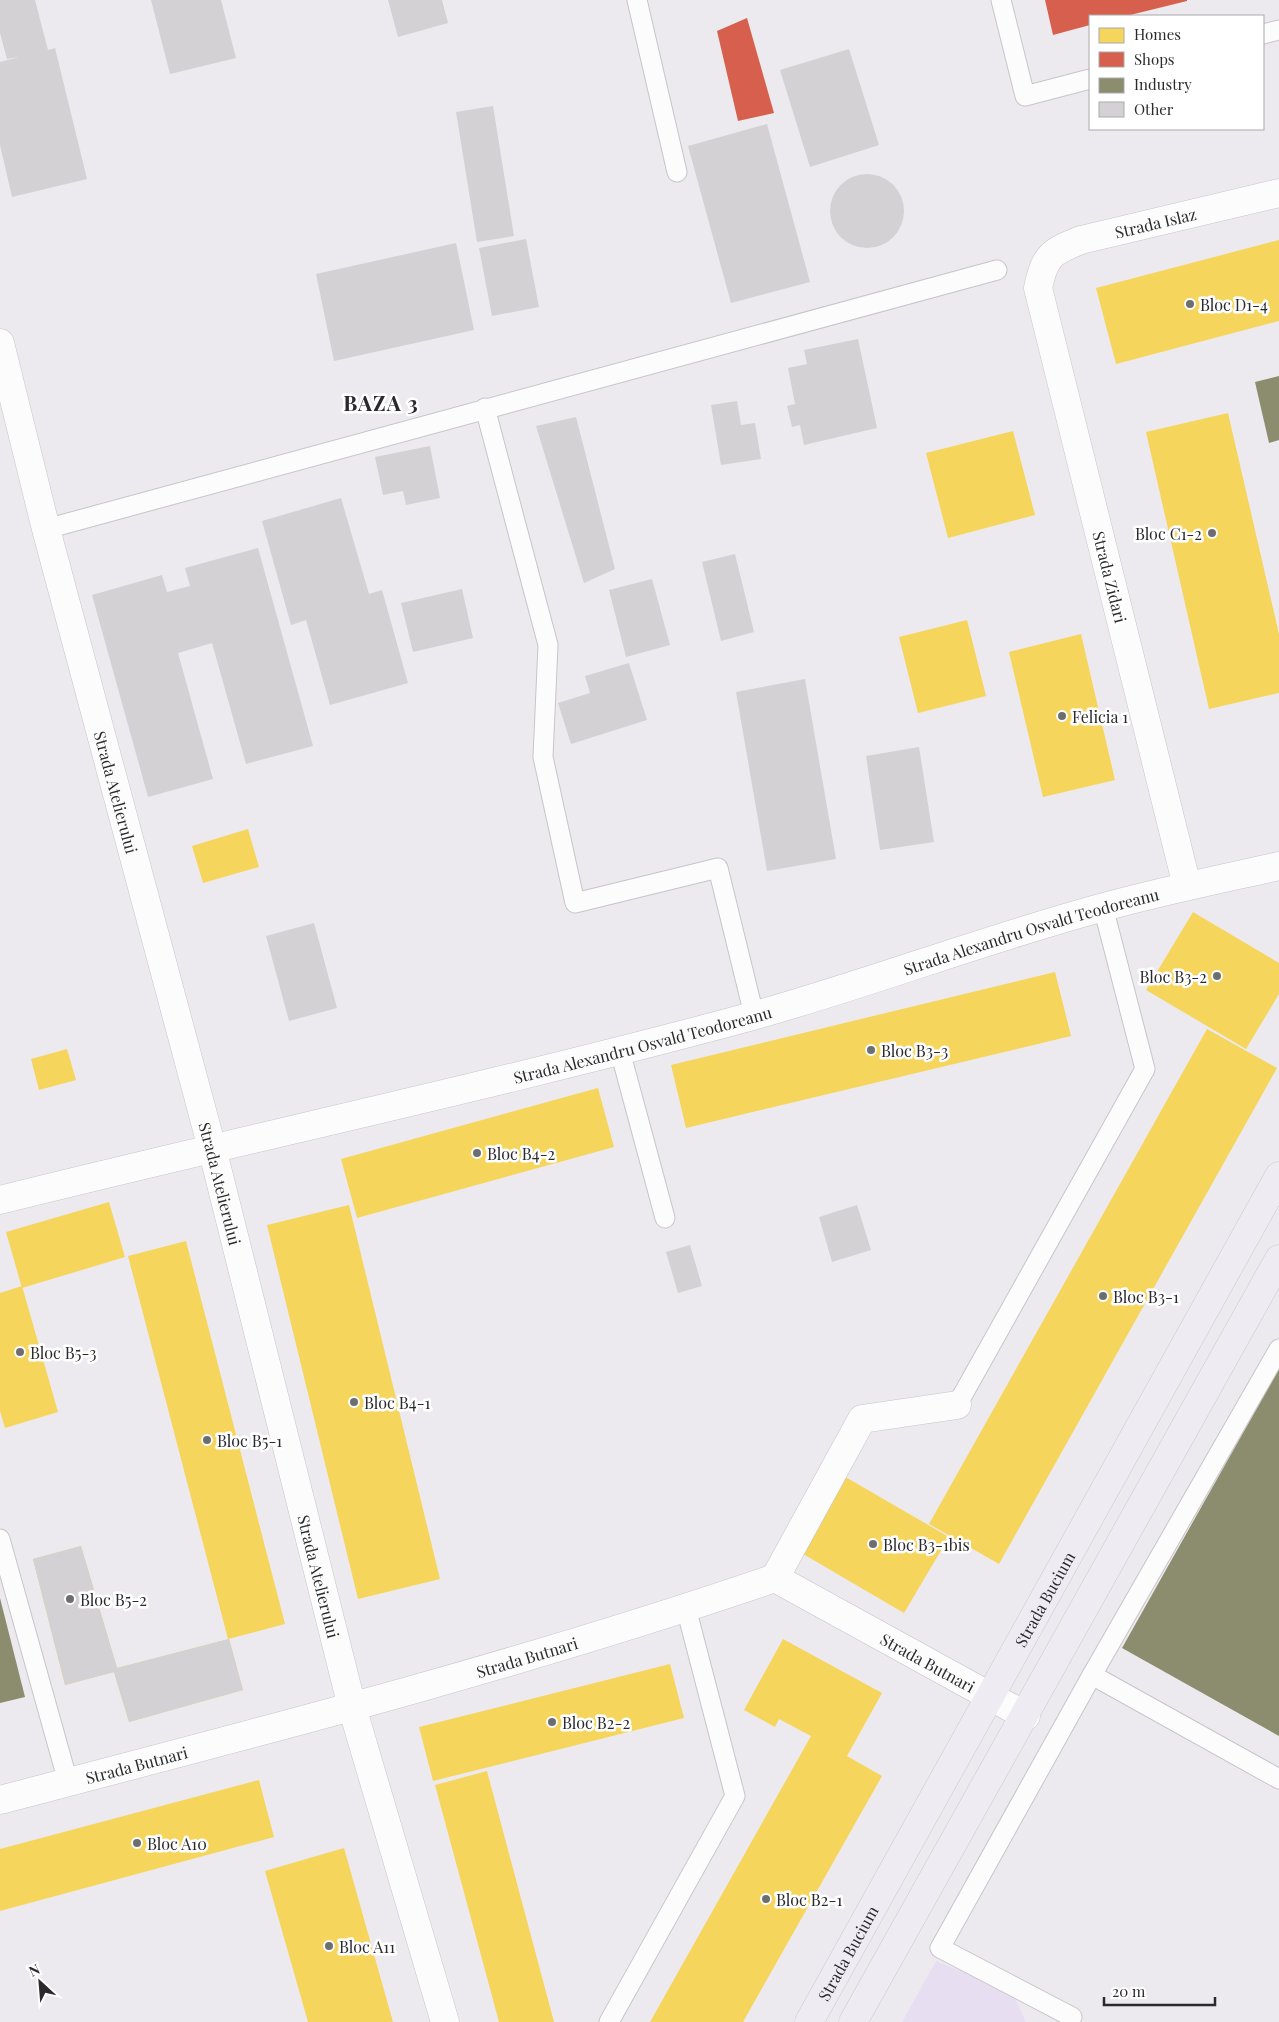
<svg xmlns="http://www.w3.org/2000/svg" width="1279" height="2022" viewBox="0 0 1279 2022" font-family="'Playfair Display',serif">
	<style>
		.green { fill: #e7dff1 }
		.homes { fill: #f6d55c }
		.shops { fill: #d6604d }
		.industry { fill: #8c8c6e }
		.building { fill: #d3d1d4 }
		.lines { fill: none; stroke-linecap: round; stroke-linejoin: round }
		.service-casing { stroke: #c6c5c8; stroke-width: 21 }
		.pedestrian-casing { stroke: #c6c5c8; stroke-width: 29 }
		.minor-casing { stroke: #c6c5c8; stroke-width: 29 }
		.primary-casing { stroke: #c9c9ca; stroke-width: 29 }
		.service { stroke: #fcfcfc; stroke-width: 19 }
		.pedestrian { stroke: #fcfcfc; stroke-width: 28 }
		.minor { stroke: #fcfcfc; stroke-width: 28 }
		.primary { stroke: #efebf2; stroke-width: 28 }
		.poi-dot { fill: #6e6d70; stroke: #fff; stroke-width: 2 }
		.labels { text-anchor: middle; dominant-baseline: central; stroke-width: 5; stroke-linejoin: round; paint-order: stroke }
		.street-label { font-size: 16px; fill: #2a292c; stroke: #fff }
		.poi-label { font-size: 16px; fill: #2a292c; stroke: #fff; text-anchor: start }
		.district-label { font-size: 21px; font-weight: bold; letter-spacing: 1px; fill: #2b292d; stroke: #fff }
	</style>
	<rect width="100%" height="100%" fill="#eceaee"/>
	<polygon class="green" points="936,1961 1012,1992 1026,2022 902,2022"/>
	<g class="homes">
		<polygon points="1279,240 1279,321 1116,364 1096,288"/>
		<polygon points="1228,413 1279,634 1279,693 1209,709 1146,432"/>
		<polygon points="1013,431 1035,515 948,538 926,453"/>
		<polygon points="967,620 986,696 918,713 899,637"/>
		<polygon points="1081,634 1115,780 1043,797 1009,652"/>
		<polygon points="248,829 259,867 203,883 192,846"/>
		<polygon points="1193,912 1279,963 1279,994 1246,1049 1146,990"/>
		<polygon points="1055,972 1071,1036 686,1128 671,1065"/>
		<polygon points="1207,1029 1277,1068 999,1564 929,1524"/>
		<polygon points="67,1049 76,1080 39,1090 31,1059"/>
		<polygon points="598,1088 614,1147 357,1218 341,1159"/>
		<polygon points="109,1202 125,1257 22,1288 6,1232"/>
		<polygon points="349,1205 440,1579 358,1599 267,1225"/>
		<polygon points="186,1241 285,1624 228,1639 128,1256"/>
		<polygon points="22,1286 58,1412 5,1428 0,1411 0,1293"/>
		<polygon points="842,1475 949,1537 904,1613 798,1551"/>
		<polygon points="81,1546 117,1668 229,1639 243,1690 129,1722 114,1672 65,1685 33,1559"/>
		<polygon points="783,1639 882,1693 847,1756 882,1776 743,2022 650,2022 811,1736 779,1719 775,1727 744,1710"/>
		<polygon points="670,1664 684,1718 433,1781 419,1727"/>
		<polygon points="487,1771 554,2022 499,2022 435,1785"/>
		<polygon points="259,1780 274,1837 0,1911 0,1849"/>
		<polygon points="344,1848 393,2022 308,2022 265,1871"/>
	</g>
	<g class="shops">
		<polygon points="1045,0 1187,0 1187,1 1126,16 1090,16 1090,25 1053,35"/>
		<polygon points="747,18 774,113 738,121 717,31"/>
	</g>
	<g class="industry">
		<polygon points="1279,376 1279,440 1269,443 1255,382"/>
		<polygon points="1279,1369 1279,1736 1122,1648"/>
		<polygon points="0,1598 25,1697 0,1703"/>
	</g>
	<g class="building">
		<polygon points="0,0 35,0 48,50 55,48 87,179 12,197 0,145 0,62 19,57 7,59 0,33"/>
		<polygon points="151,0 221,0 236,58 170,74"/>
		<polygon points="388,0 442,0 448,23 398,37"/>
		<polygon points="849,49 879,145 810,167 780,70"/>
		<polygon points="493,106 514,236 477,242 456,112"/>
		<polygon points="767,124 810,282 731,303 688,146"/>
		<circle cx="867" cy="211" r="37"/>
		<polygon points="526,239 539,307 492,316 479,248"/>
		<polygon points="456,243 474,330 334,361 316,274"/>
		<polygon points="858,339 877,428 804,445 800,425 792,427 787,406 795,404 788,368 807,364 804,350"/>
		<polygon points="737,401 741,425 755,423 761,459 721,465 711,405"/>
		<polygon points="576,417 615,569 584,583 536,426"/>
		<polygon points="430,446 440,498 406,505 403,491 383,495 375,457"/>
		<polygon points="341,498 369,594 382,590 408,683 330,705 306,620 291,625 262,521"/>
		<polygon points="258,548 313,746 246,764 212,643 178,653 213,779 148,797 92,595 162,575 167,592 190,586 185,568"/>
		<polygon points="735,554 754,632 721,641 702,562"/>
		<polygon points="652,579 670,645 626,657 609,590"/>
		<polygon points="462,589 473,638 413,652 401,603"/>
		<polygon points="629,663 647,720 571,744 558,703 590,693 585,676"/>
		<polygon points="805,679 836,859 767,871 736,692"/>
		<polygon points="919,747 934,842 880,850 866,756"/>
		<polygon points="314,923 337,1008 289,1021 266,936"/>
		<polygon points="857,1205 871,1250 832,1262 819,1217"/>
		<polygon points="690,1245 702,1286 678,1293 666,1252"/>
		<polygon points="81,1546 117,1668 229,1639 243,1690 129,1722 114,1672 65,1685 33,1559"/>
	</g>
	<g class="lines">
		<g class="service-casing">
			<g id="service">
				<polyline points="637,0 677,172"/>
				<polyline points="1001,0 1025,96 1090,79"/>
				<polyline points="1263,34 1279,30"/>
				<polyline points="485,408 548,645 543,757 575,903 718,868 754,1015"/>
				<polyline points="46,529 997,270"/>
				<polyline points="620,1051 665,1218"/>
				<polyline points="957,1405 1145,1069 1103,907"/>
				<polyline points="0,1539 68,1782"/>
				<polyline points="1092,1675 1279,1779"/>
				<polyline points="1072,2017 940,1948 1092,1675 1279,1349"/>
				<polyline points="609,2022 735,1796 686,1608"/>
			</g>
		</g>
		<g class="pedestrian-casing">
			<polyline id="pedestrian" points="775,1578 862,1419 957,1405"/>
		</g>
		<g class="minor-casing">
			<g id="minor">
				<path id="s1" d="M0 343 46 529 212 1148 352 1707 445 2022"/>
				<path id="s2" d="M1187 886 1038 288C1045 255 1051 252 1081 240L1279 193"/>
				<path id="s3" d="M0 1200C249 1138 501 1084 749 1017 868 984 985 939 1104 907 1162 891 1221 879 1279 866"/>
				<path id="s4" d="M0 1800C260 1732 521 1665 775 1578L1026 1716"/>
			</g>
		</g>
		<g class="primary-casing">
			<g id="primary">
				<path id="s5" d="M809 2022 1279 1176"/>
				<polyline points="853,2022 1279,1259"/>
			</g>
		</g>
		<use href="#service" class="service"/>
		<use href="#pedestrian" class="pedestrian"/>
		<use href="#minor" class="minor"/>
		<use href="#primary" class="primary"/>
	</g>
	<g class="poi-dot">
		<circle cx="1190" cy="304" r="5"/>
		<circle cx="1212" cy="533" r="5"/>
		<circle cx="1062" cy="716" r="5"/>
		<circle cx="1217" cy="976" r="5"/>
		<circle cx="871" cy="1050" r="5"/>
		<circle cx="477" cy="1153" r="5"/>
		<circle cx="1103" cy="1296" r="5"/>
		<circle cx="20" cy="1352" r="5"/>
		<circle cx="354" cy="1402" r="5"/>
		<circle cx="207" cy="1440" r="5"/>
		<circle cx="873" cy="1544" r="5"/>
		<circle cx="70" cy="1599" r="5"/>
		<circle cx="552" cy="1722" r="5"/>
		<circle cx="137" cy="1843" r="5"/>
		<circle cx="766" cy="1899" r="5"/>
		<circle cx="329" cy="1946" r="5"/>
	</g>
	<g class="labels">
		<g class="street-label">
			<text stroke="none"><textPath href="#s2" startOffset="762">Strada Islaz</textPath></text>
			<text transform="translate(1110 577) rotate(76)">Strada Zidari</text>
			<text stroke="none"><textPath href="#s1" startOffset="464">Strada Atelierului</textPath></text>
			<text stroke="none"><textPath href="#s3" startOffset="1066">Strada Alexandru Osvald Teodoreanu</textPath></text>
			<text stroke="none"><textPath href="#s3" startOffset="661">Strada Alexandru Osvald Teodoreanu</textPath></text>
			<text stroke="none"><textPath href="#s1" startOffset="869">Strada Atelierului</textPath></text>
			<text stroke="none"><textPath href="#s1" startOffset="1274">Strada Atelierului</textPath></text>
			<text stroke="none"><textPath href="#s5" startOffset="484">Strada Bucium</textPath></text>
			<text stroke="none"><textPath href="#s4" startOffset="546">Strada Butnari</textPath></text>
			<text stroke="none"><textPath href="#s4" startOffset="981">Strada Butnari</textPath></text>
			<text stroke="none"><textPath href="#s4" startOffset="141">Strada Butnari</textPath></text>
			<text stroke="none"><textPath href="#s5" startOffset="79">Strada Bucium</textPath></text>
		</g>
		<g class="poi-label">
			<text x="1200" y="304">Bloc D1-4</text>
			<text x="1202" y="533" text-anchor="end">Bloc C1-2</text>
			<text x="1072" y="716">Felicia 1</text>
			<text x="1207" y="976" text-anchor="end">Bloc B3-2</text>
			<text x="881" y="1050">Bloc B3-3</text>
			<text x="487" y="1153">Bloc B4-2</text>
			<text x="1113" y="1296">Bloc B3-1</text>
			<text x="30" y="1352">Bloc B5-3</text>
			<text x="364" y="1402">Bloc B4-1</text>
			<text x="217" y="1440">Bloc B5-1</text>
			<text x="883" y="1544">Bloc B3-1bis</text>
			<text x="80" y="1599">Bloc B5-2</text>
			<text x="562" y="1722">Bloc B2-2</text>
			<text x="147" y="1843">Bloc A10</text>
			<text x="776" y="1899">Bloc B2-1</text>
			<text x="339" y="1946">Bloc A11</text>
		</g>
		<g class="district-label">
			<text x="381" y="402">BAZA 3</text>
		</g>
	</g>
	<rect x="1089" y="15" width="175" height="115" fill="#ffffff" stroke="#aaa9ab"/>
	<rect x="1099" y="28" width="25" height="15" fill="#f6d55c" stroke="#aaa9ab"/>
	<text x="1134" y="40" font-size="15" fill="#2a292c">Homes</text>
	<rect x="1099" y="52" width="25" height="15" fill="#d6604d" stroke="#aaa9ab"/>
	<text x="1134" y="65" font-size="15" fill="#2a292c">Shops</text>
	<rect x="1099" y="78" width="25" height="15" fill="#8c8c6e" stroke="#aaa9ab"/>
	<text x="1134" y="90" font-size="15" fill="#2a292c">Industry</text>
	<rect x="1099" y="102" width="25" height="15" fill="#d3d1d4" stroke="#aaa9ab"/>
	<text x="1134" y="115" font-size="15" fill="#2a292c">Other</text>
	<g transform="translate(40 1982) rotate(334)" stroke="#ffffff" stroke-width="4" paint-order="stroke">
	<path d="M0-4L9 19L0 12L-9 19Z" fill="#2a292c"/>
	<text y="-8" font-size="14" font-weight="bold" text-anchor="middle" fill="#2a292c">N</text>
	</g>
	<path d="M1104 1997v8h111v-8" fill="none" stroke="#2a292c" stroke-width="2.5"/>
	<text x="1112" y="1997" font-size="15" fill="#2a292c" stroke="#ffffff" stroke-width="4" paint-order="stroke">20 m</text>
</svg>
